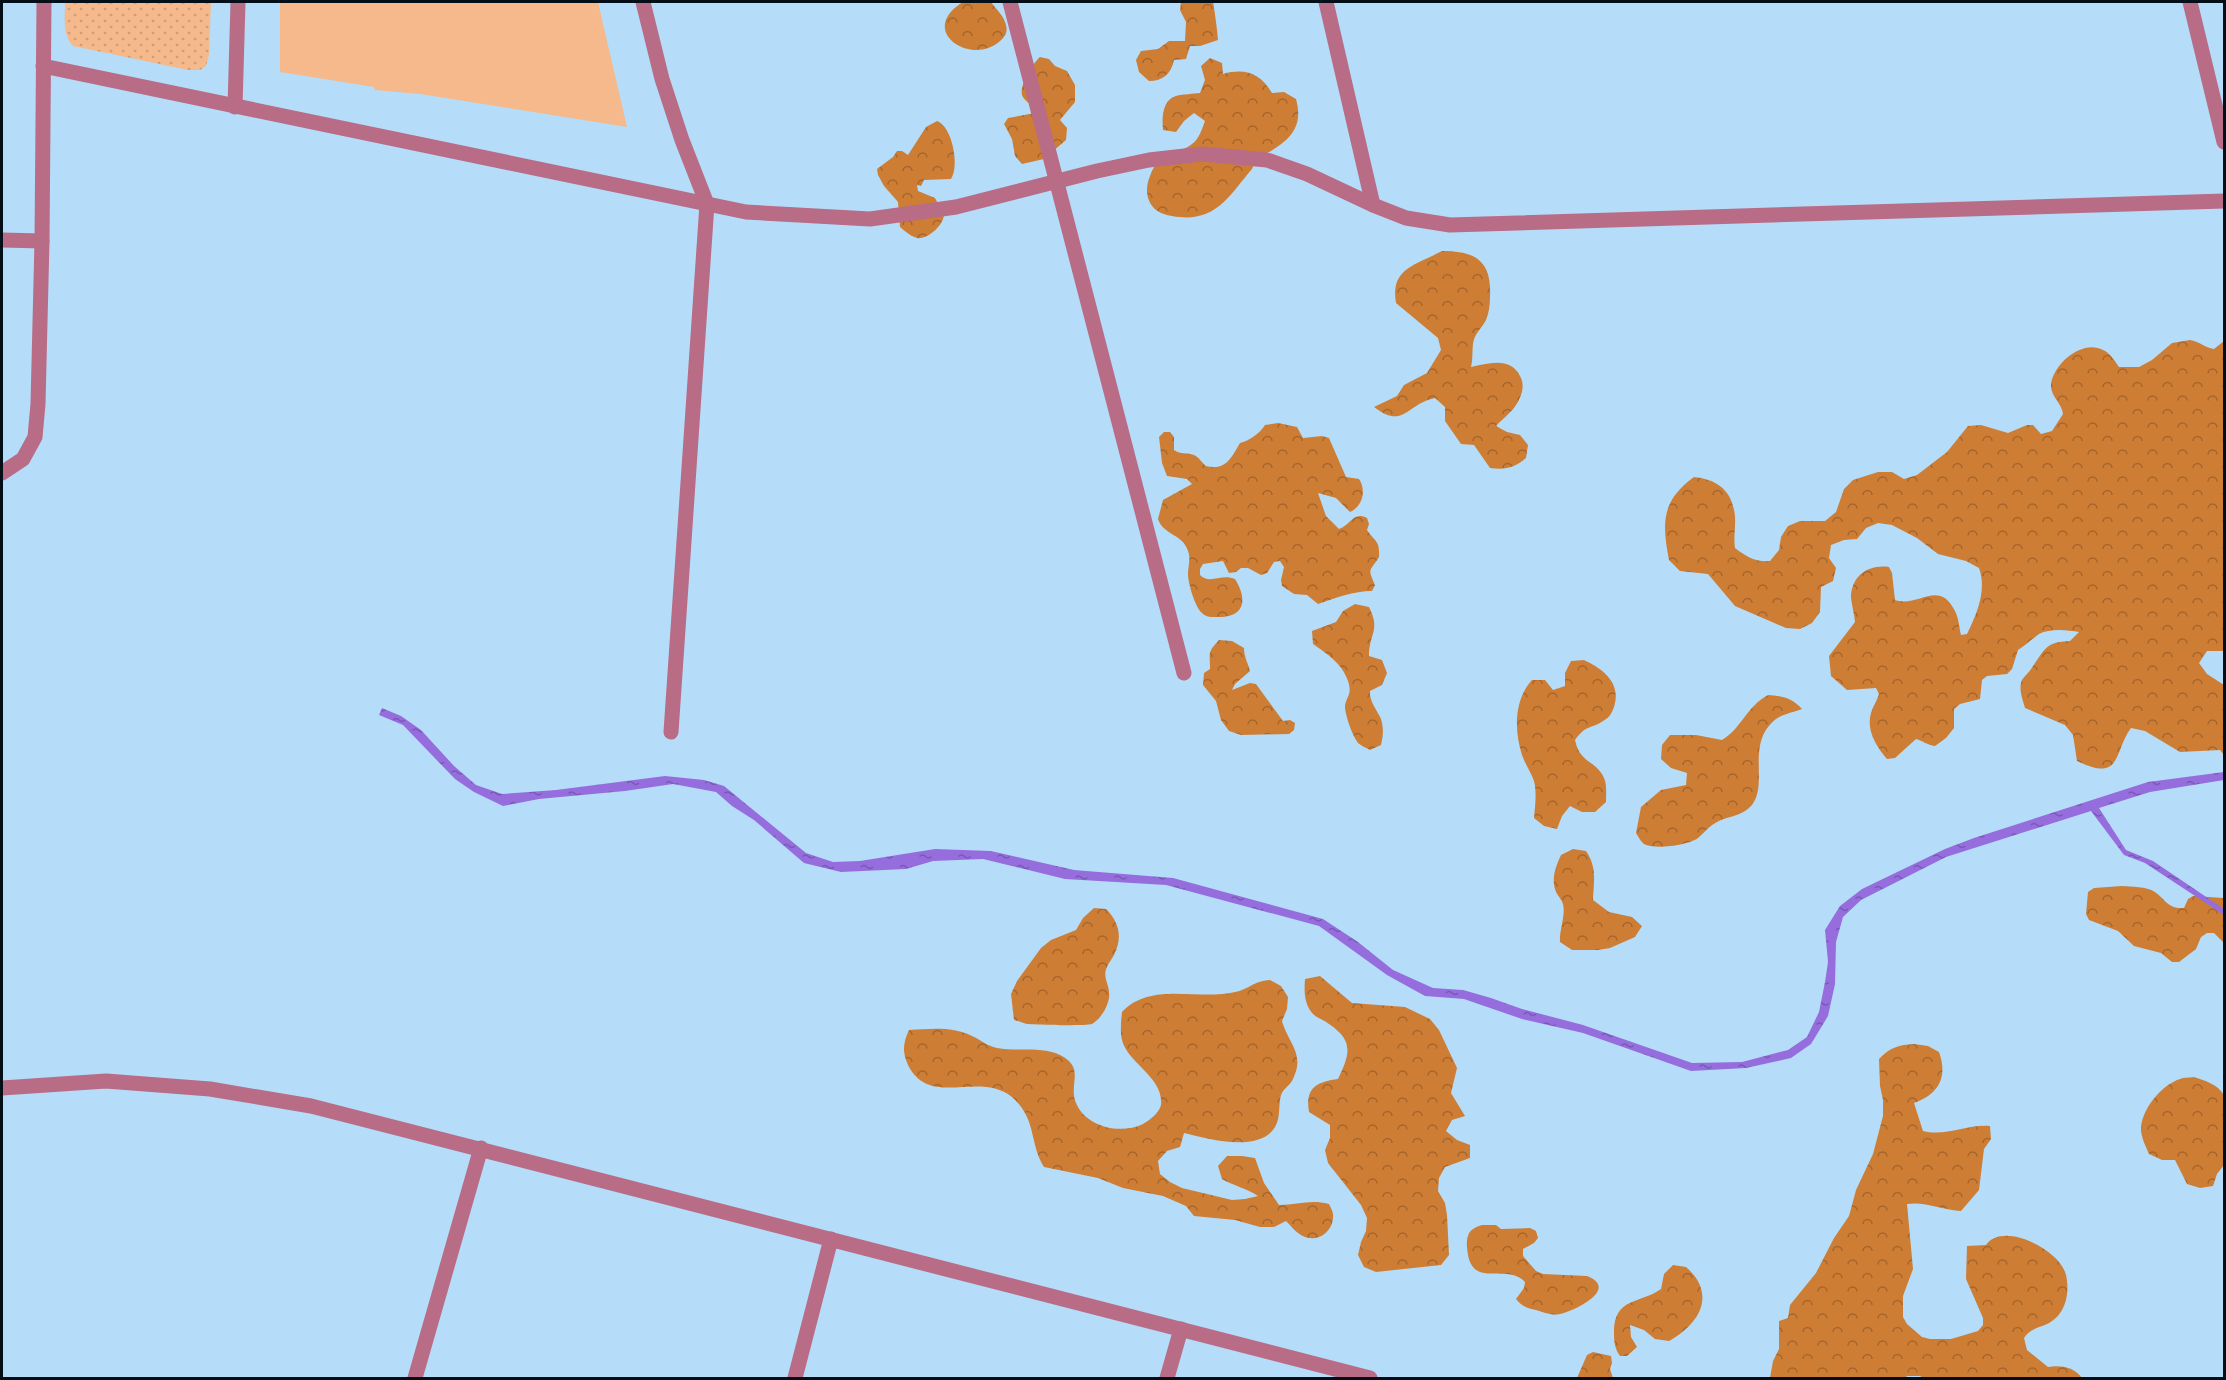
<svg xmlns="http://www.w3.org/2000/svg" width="2226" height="1380" viewBox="0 0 2226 1380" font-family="'Work Sans',sans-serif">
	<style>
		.grass { fill: url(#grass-dots) }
		.forest { fill: url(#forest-crowns) }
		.park { fill: #f5b98b }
		.water { fill: url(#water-ripples) }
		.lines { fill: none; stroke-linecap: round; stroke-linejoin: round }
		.minor { stroke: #b86c86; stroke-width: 15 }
	</style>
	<defs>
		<pattern id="grass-dots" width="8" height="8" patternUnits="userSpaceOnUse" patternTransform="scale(1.5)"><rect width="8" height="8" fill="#f5b98b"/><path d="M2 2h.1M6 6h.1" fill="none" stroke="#d09e77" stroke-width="1.8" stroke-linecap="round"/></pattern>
		<pattern id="forest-crowns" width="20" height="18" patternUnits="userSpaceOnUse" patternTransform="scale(1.5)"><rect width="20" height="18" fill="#ce7d34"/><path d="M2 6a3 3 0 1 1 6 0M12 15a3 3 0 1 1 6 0" fill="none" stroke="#a5652b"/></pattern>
		<pattern id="water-ripples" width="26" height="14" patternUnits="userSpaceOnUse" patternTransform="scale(1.5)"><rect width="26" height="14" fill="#966ddd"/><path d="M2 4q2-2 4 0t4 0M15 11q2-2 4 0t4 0" fill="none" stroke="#7858b2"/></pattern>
	</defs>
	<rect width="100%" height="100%" fill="#b5ddf9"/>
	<path class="grass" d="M65 2H211L209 55 206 66 200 70H188L73 46C62 34 65 16 65 2Z"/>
	<g class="forest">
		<path d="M963 2H991C996 9 1004 16 1006 25 1008 32 1005 37 1000 41 972 67 916 31 963 2Z"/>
		<path d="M1181 2H1213C1214 6 1218 35 1218 40L1200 46H1190L1186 59 1174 60C1171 74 1163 81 1149 81L1139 72 1136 60 1141 51 1158 49 1169 41H1185L1186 22 1180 10Z"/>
		<path d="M1040 57 1049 59 1055 66 1067 71 1075 85V102L1060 120 1067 128 1066 140 1044 159 1022 164 1015 156 1012 139 1004 124 1008 118 1035 113 1034 107C1031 104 1025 101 1023 97 1017 88 1033 63 1040 57Z"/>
		<path d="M1210 58 1222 63 1223 74C1245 68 1260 73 1272 93L1284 92 1296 99C1303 124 1293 138 1271 151 1268 153 1262 154 1259 157 1256 160 1254 165 1252 169 1228 197 1215 224 1172 216 1160 214 1152 210 1148 198 1146 191 1147 183 1150 176 1160 150 1173 158 1192 144 1199 139 1202 129 1205 121L1194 113 1184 121 1176 132 1163 130C1162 119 1162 100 1176 96 1183 94 1193 94 1200 93L1205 80 1201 66Z"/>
		<path d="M937 121C952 126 960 166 951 179L924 180 921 186 917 185 918 191 935 198 944 215C943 226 927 240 917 238 910 236 905 231 900 227L898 202 884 186 878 175 877 169 893 157 897 151H902L908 155 926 127Z"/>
		<path d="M1442 251C1476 251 1492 261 1490 297 1490 304 1489 313 1486 320 1482 328 1474 334 1473 344 1472 352 1473 359 1471 367 1489 363 1512 356 1521 378 1525 387 1521 397 1516 405 1511 413 1502 419 1496 426L1507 432 1520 435 1528 445 1526 458C1514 468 1506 470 1490 468L1474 445 1461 444 1445 421V407L1435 398C1406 404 1404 430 1374 407L1397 396 1404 385 1427 373 1441 350 1438 338 1396 303C1390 268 1416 265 1442 251Z"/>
		<path d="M2190 340C2199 341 2205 348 2214 349L2224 341V651H2207L2199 663 2207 674 2224 685V755L2220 750 2180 752 2145 731 2131 728C2113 752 2123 783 2077 761L2073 735 2065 725 2025 708C2023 700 2018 689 2022 680 2024 676 2029 673 2031 669 2045 650 2044 642 2070 641L2079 632C2068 630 2050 628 2039 634 2032 639 2026 645 2018 650L2012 669 2007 674 1987 676 1982 680 1980 699 1960 704 1954 709V728L1946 738 1935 746C1927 745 1923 741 1916 739L1895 758 1887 759C1876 746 1866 730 1871 713 1873 706 1877 701 1879 694L1876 688 1847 690 1831 676 1829 656 1855 622C1854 613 1852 606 1851 598 1851 576 1868 564 1889 567L1892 573 1895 600C1918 608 1939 578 1955 611 1959 619 1959 627 1961 635L1967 634C1977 614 1987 590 1979 568L1966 561 1938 554 1917 538 1892 525 1878 523 1866 528 1857 539 1844 540 1831 545 1829 558 1836 568 1833 581 1821 587 1820 612 1812 623 1800 629 1786 628 1735 606 1708 574 1680 571 1669 560C1662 523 1661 501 1694 477 1714 479 1730 488 1734 510 1737 522 1733 535 1735 548 1747 557 1755 562 1770 561L1779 550 1781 537 1788 526 1800 521H1825L1836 512 1844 489 1853 480 1878 472H1892L1904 479 1917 475 1947 452 1968 426 1981 425 2008 433 2027 425H2033L2041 434 2052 431 2063 414C2062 403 2050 396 2051 384 2054 363 2083 339 2103 350 2110 353 2115 361 2119 367H2139L2152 360 2172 343Z"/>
		<path d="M1278 423 1297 427 1303 438 1322 436 1329 438 1346 477 1359 479C1367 491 1362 507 1350 512L1336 498 1318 493 1326 516 1339 529C1351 525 1353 511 1367 518L1369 524 1367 530C1375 542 1380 540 1379 557 1370 572 1367 567 1375 585L1372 591C1354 591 1335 598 1318 604L1307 595 1294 594 1282 586 1281 580 1284 567 1280 561 1274 562 1267 573 1261 575 1248 568H1241L1236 572 1229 573 1223 561 1203 564 1200 569V575C1210 585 1221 573 1235 579 1247 598 1246 617 1219 617 1213 617 1207 618 1202 613 1195 607 1188 583 1188 574 1188 566 1191 559 1188 551 1183 534 1163 535 1158 519L1163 500 1192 484 1187 479 1167 476 1162 463 1159 437 1164 432H1170L1174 437V450C1181 455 1187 452 1194 455 1199 457 1202 463 1206 466 1226 471 1231 458 1240 443 1249 441 1260 433 1265 425Z"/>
		<path d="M1355 604 1369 607C1381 631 1369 633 1369 656L1382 660 1387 673 1382 685 1370 691C1369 701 1377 710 1381 719 1384 729 1383 736 1381 745L1370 750C1367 748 1361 746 1358 743 1352 735 1346 717 1345 708 1345 697 1353 696 1348 681 1342 663 1327 654 1313 644L1312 631 1336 622 1343 611Z"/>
		<path d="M1219 640 1232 641 1244 648C1244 657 1248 663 1250 671L1235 684 1232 690 1250 683 1256 684 1283 721 1290 720 1295 723 1294 730 1289 734 1241 735 1229 731 1221 720 1216 701 1203 685 1204 673 1210 669C1210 652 1207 653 1219 640Z"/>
		<path d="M1584 660C1601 668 1620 681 1615 703 1614 708 1611 716 1606 719 1592 730 1587 723 1575 740 1580 764 1596 760 1604 778 1607 784 1606 795 1606 802L1595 812H1582L1570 806 1562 816 1557 829 1544 826 1534 818C1535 806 1537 793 1534 781 1531 772 1525 764 1522 755 1514 730 1514 700 1532 680H1545L1553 690 1565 686V673L1571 661Z"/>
		<path d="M1768 695C1783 696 1792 698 1802 709 1794 712 1783 714 1776 719 1745 743 1769 783 1752 805 1744 815 1730 816 1719 821 1710 825 1705 832 1698 838 1689 845 1655 850 1644 844 1641 842 1638 836 1636 833L1641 807 1661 790 1686 785 1687 773 1671 768 1661 759 1662 745 1670 735H1696L1722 740C1741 729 1747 706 1768 695Z"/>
		<path d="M1573 849 1586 851C1597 867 1594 881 1593 900L1609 912 1632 917 1642 926 1635 937 1610 948 1598 950H1572L1560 942C1559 930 1566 915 1563 904 1562 900 1558 896 1556 892 1551 879 1555 868 1561 855Z"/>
		<path d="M2122 886C2132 887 2146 886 2155 892 2166 900 2168 909 2184 908L2188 899 2193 896 2224 898V943L2214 933H2207L2201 937 2196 949 2179 962H2172L2161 953 2134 946 2118 931 2089 920 2086 914 2088 892 2094 888Z"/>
		<path d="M1094 908 1106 909C1119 922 1123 937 1114 955 1112 959 1109 962 1107 967 1101 979 1113 987 1108 1002 1106 1010 1099 1020 1092 1024 1086 1026 1035 1025 1027 1024 1023 1023 1018 1021 1014 1020L1011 994 1017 981 1041 948 1051 940 1076 930 1083 918Z"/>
		<path d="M1320 976 1352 1003 1405 1007 1430 1019 1439 1030 1457 1068 1451 1093 1465 1116 1452 1120 1446 1131 1457 1140 1470 1145V1158L1445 1167 1439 1178 1438 1191 1445 1203 1447 1215 1449 1255 1441 1265 1376 1272 1364 1267 1358 1255 1361 1242 1366 1231 1367 1218 1361 1205 1328 1163 1325 1150 1330 1138V1125L1309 1112C1305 1088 1316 1082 1338 1079 1350 1054 1354 1041 1329 1024 1324 1020 1317 1018 1313 1014 1304 1004 1304 991 1305 979Z"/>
		<path d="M1270 980 1281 986 1288 997 1287 1009 1282 1021C1289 1045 1306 1054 1292 1081 1289 1086 1283 1089 1281 1095 1278 1106 1281 1117 1275 1127 1260 1153 1207 1139 1184 1133L1180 1147 1167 1151 1158 1161 1160 1174 1170 1182 1182 1188 1232 1200 1245 1199 1258 1196C1246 1188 1234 1186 1222 1179L1218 1166 1227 1156H1242L1255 1158 1264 1183 1279 1205C1298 1205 1310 1199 1329 1204 1331 1208 1334 1213 1333 1218 1332 1232 1318 1242 1305 1237 1297 1234 1292 1227 1286 1221L1274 1227H1260L1235 1220 1194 1216 1186 1206 1163 1196 1123 1188 1098 1178 1044 1167C1029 1143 1037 1119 1012 1097 979 1070 930 1109 908 1065 902 1052 903 1043 909 1030 929 1029 953 1026 972 1036 981 1040 987 1046 997 1048 1017 1052 1040 1046 1060 1055 1086 1068 1068 1084 1076 1103 1086 1127 1120 1135 1143 1124 1150 1120 1159 1113 1161 1105 1164 1077 1128 1064 1122 1040 1120 1031 1121 1021 1122 1012 1151 981 1198 1001 1235 992 1250 989 1253 981 1270 980Z"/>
		<path d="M1914 1044 1928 1046 1939 1052C1948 1077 1939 1094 1914 1103L1923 1131C1946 1137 1966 1124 1990 1126L1991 1139 1984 1149 1979 1190 1961 1211C1943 1210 1924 1201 1907 1204L1913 1269 1903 1296V1317L1907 1324 1922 1337 1930 1339H1951L1978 1331 1983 1325V1318L1966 1279 1967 1246 1986 1245C2002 1221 2060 1249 2066 1275 2070 1293 2066 1315 2047 1324 2038 1328 2030 1329 2024 1338L2027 1350 2048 1367C2061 1365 2074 1367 2082 1378H1923L1920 1376H1907L1905 1378H1770L1773 1361 1779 1349V1321L1788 1318 1790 1305 1816 1273 1834 1238 1849 1216 1856 1190 1873 1154 1883 1116V1100L1880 1086 1879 1059C1890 1047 1899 1045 1914 1044Z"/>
		<path d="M2194 1077C2206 1081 2217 1084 2224 1095V1165L2217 1174 2213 1186 2200 1188 2187 1184 2175 1160H2162L2149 1154C2146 1147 2142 1139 2141 1131 2140 1111 2161 1085 2180 1079 2184 1077 2189 1078 2194 1077Z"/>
		<path d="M1482 1225H1496L1501 1229 1530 1228 1536 1231 1538 1238 1534 1243 1523 1249V1256L1536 1271 1543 1274 1587 1276C1620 1289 1574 1311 1560 1314 1551 1316 1544 1312 1536 1310 1528 1308 1522 1307 1516 1299L1524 1288 1525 1282C1508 1263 1474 1288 1468 1255 1467 1249 1466 1241 1468 1236 1470 1229 1476 1227 1482 1225Z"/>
		<path d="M1673 1265 1686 1267C1717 1294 1700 1324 1669 1341L1655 1339 1644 1330 1630 1325 1631 1337 1637 1347 1627 1356H1620C1615 1349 1614 1342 1614 1334 1613 1297 1640 1304 1661 1289L1664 1274Z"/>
		<polygon points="1593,1352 1611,1356 1612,1363 1610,1369 1613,1378 1577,1378 1587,1355"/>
	</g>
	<polygon class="park" points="280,2 598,2 627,127 420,94 375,90 374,87 280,72"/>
	<polygon class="water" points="382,708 401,716 421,730 454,766 476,785 502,794 556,790 665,776 704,780 724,786 806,853 833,862 860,861 935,849 991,851 1074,870 1173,878 1323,919 1358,942 1393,970 1433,988 1463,990 1491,998 1522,1009 1583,1025 1692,1063 1742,1062 1788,1050 1807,1037 1819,1012 1825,982 1828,962 1825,930 1840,906 1862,889 1945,849 1974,838 2148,782 2224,772 2224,780 2150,792 2099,808 2126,850 2153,861 2224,909 2224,915 2145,863 2124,855 2091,811 1946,857 1861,900 1843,917 1836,942 1835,984 1828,1016 1811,1044 1791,1058 1746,1068 1691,1071 1583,1033 1522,1019 1464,999 1425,996 1387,975 1319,926 1166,885 1065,879 983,859 933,861 906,869 841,872 804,863 754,820 732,806 716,792 673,784 625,791 539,799 503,806 474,792 455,779 403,725 379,715"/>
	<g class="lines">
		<g class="minor">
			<polyline points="643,2 662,79 682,140 707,204 671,732"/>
			<polyline points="1010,2 1184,673"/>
			<polyline points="1326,2 1373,205"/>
			<polyline points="2190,2 2224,142"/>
			<polyline points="43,66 746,212 870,219 956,207 1097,171 1149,160 1202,154 1267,160 1307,174 1373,205 1406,218 1450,225 2224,201"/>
			<polyline points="235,107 238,2"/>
			<polyline points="2,240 42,241"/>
			<polyline points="2,473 23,459 35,437 38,404 42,241 44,2"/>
			<polyline points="2,1088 106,1081 210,1089 311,1106 1370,1378"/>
			<polyline points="415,1378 481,1148"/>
			<polyline points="795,1378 831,1239"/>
			<polyline points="1167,1378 1181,1329"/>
		</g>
	</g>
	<rect width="2226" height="1380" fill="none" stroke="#020f18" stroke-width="6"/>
</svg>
